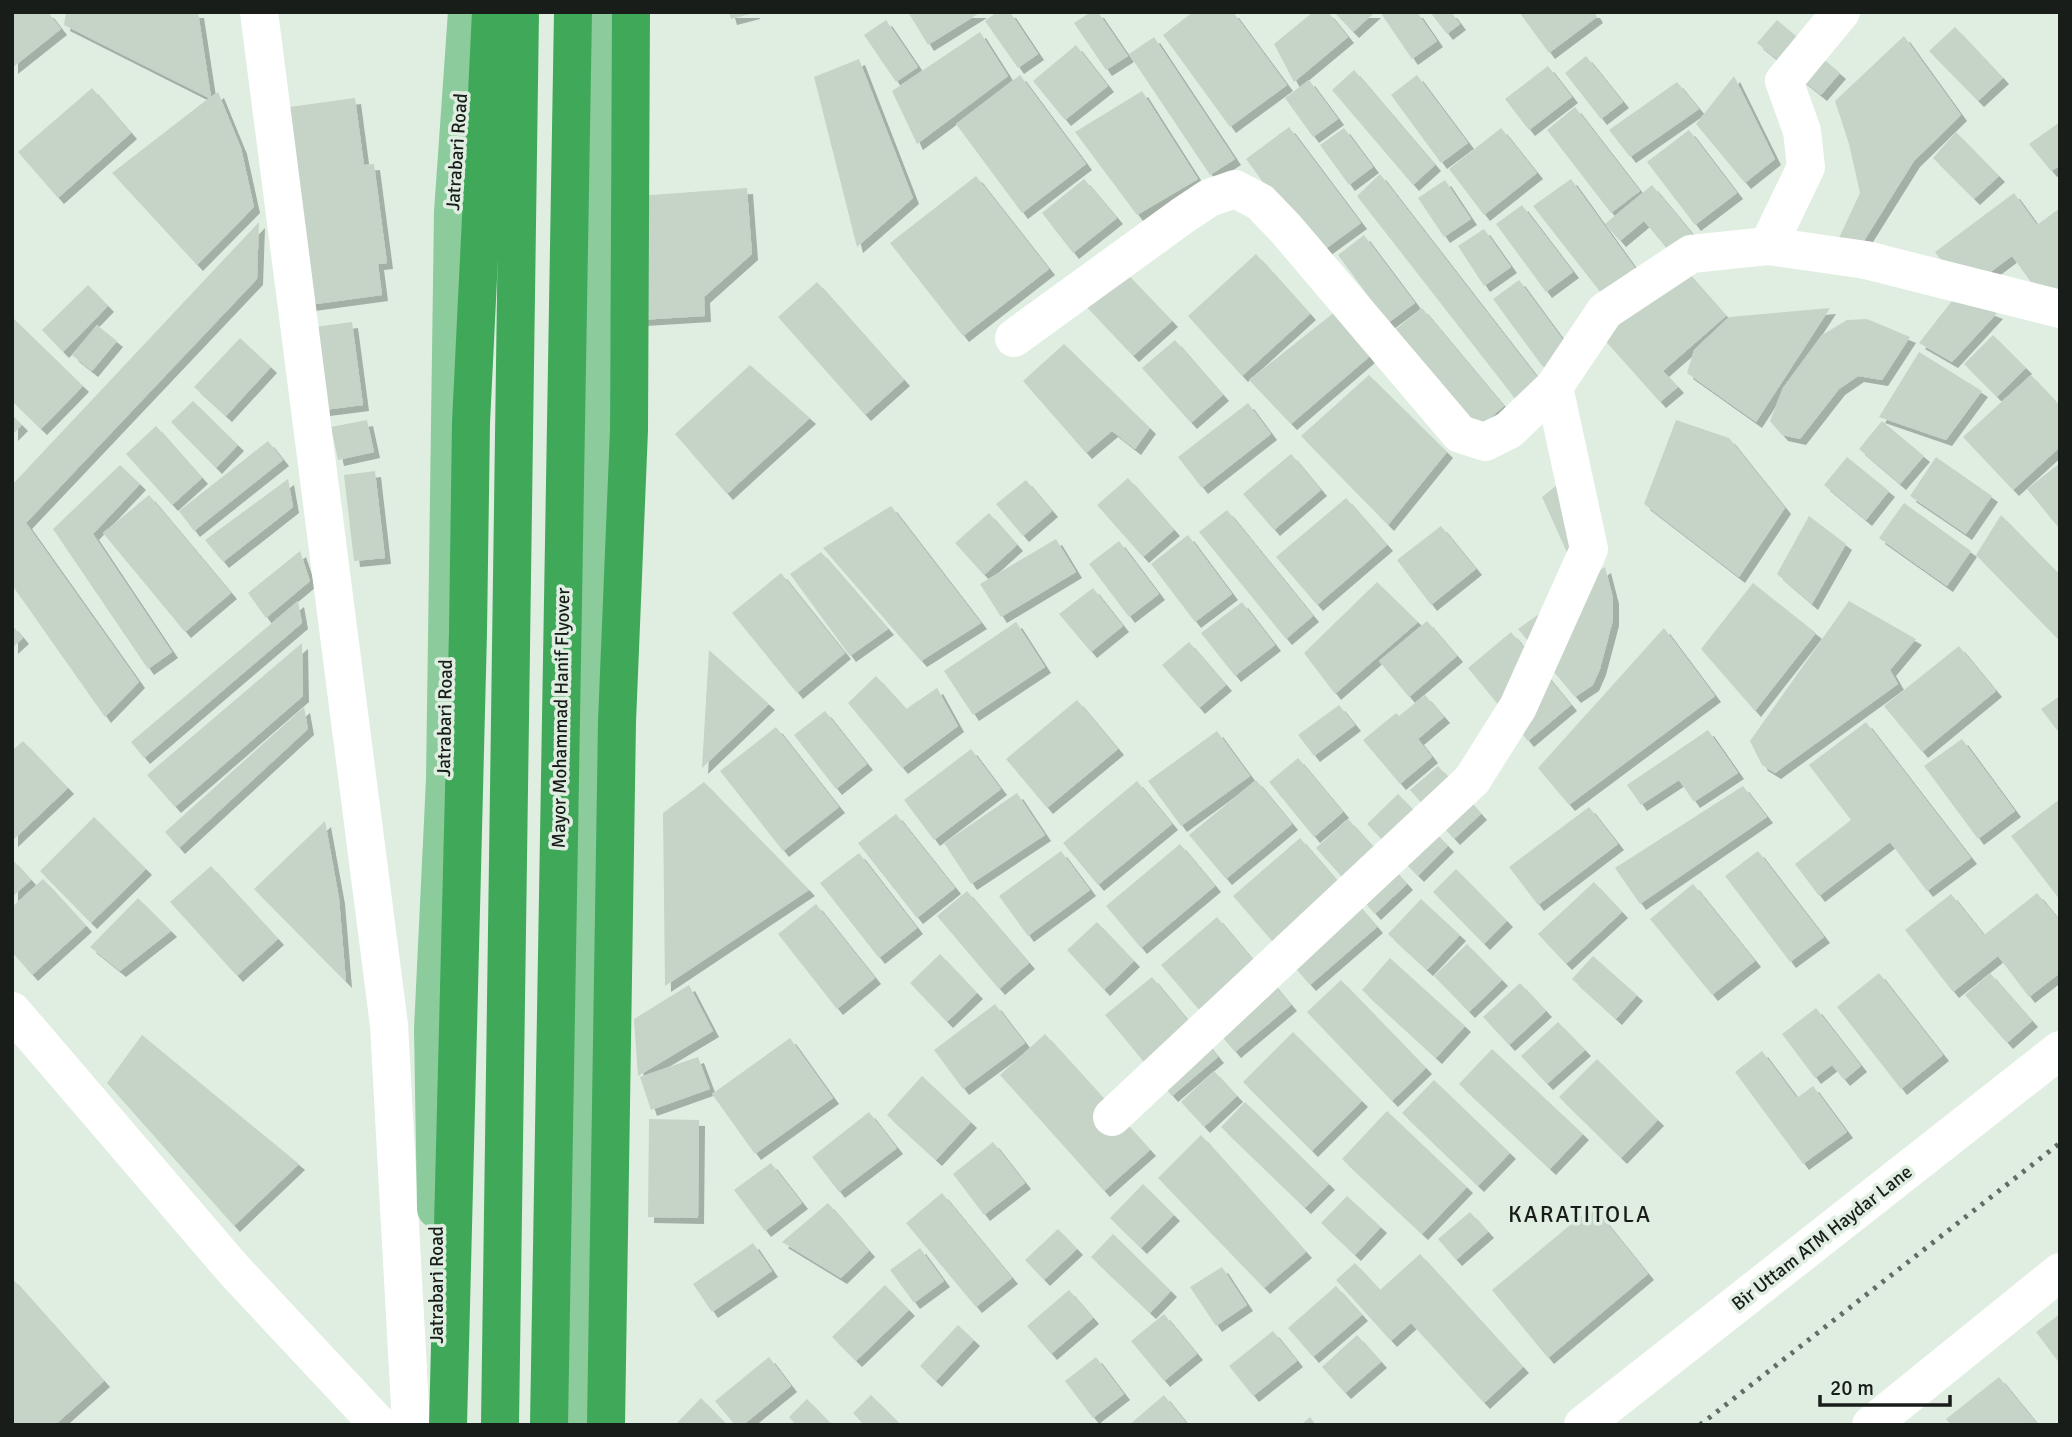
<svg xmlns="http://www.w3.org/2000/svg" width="2072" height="1437" viewBox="0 0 2072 1437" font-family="Signika,sans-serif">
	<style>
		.building { fill: #c5d4c7; filter: url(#shadow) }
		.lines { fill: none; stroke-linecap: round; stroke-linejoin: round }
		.minor { stroke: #fff; stroke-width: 38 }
		.primary { stroke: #8ccb9b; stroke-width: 38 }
		.motorway { stroke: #3fa959; stroke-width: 38 }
		.rail { stroke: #646c65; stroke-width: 5; stroke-dasharray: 3.5 7; stroke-linecap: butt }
		.labels { text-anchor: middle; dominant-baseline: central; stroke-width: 7; stroke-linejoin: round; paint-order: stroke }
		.street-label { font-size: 19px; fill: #181d19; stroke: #dfeee1 }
		.quarter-label { font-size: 23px; letter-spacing: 2px; fill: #181d19; stroke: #dfeee1 }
	</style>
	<defs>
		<filter id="shadow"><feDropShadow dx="6" dy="6" stdDeviation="0" flood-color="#0004"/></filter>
	</defs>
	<rect width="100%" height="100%" fill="#dfeee1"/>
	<g class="building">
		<polygon points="12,12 48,12 61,29 12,68"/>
		<polygon points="66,12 198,12 211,97 218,92 241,148 254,207 197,265 112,173 209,98 64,25"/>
		<polygon points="729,12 754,12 754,13 731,19"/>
		<polygon points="908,12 981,12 928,45"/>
		<polygon points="997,12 1010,12 1038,54 1018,68 985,21"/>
		<polygon points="1091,12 1098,12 1128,56 1106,70 1074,23"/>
		<polygon points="1193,12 1233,12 1287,85 1230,127 1163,35"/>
		<polygon points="1313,12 1328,12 1348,37 1294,82 1274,44"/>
		<polygon points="1334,12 1375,12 1353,32"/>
		<polygon points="1380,12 1417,12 1437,41 1412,59"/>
		<polygon points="1430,12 1451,12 1460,24 1447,34"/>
		<polygon points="1519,12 1594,12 1597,17 1549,53"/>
		<polygon points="886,20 918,67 896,82 864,35"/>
		<polygon points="1777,20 1840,73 1821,95 1757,43"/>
		<polygon points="1955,27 2003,78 1978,101 1929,51"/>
		<polygon points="980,32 1008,76 917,144 892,91"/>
		<polygon points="1904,36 1961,115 1914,161 1862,244 1838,240 1860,193 1849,144 1835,101"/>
		<polygon points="1154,37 1235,159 1210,175 1129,54"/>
		<polygon points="1076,45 1108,86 1065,120 1033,81"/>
		<polygon points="1586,56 1623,102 1601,119 1565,73"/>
		<polygon points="859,59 913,198 857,247 814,77"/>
		<polygon points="1548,66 1572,97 1529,130 1505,99"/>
		<polygon points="1354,70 1435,165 1413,185 1332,90"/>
		<polygon points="1020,75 1086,164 1022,213 956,124"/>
		<polygon points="1417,75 1468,143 1441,163 1391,95"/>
		<polygon points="1734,76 1775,159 1745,183 1696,124"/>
		<polygon points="1309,80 1338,119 1313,137 1285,98"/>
		<polygon points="1677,82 1699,109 1630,157 1609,130"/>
		<polygon points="92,88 131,133 58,198 18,152"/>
		<polygon points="1142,91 1198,179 1137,215 1075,132"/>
		<polygon points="355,98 364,165 374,164 387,263 378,264 382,295 309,305 282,108"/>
		<polygon points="1575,107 1640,191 1611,213 1547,130"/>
		<polygon points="2060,122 2060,166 2051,171 2029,144"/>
		<polygon points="1289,127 1361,223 1317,255 1246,159"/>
		<polygon points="1344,128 1373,167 1349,185 1320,145"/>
		<polygon points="1501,128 1537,173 1484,215 1449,169"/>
		<polygon points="1689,130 1737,193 1695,225 1647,162"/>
		<polygon points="1956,132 1999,176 1974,199 1933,158"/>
		<polygon points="1380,174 1544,386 1520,405 1357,196"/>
		<polygon points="976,176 1049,269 963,336 890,243"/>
		<polygon points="1084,179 1117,218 1073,253 1042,213"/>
		<polygon points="1571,179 1640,275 1608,302 1533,206"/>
		<polygon points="1445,180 1471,219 1444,237 1418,198"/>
		<polygon points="1652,185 1695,237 1673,256 1644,221 1620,241 1605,224"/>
		<polygon points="747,188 752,254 704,297 705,316 640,320 637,196"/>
		<polygon points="2014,193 2037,225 2060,208 2060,306 2052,311 2012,256 1965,291 1935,252"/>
		<polygon points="1522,205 1573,272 1546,292 1496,224"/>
		<polygon points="259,222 257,279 26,523 139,682 105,717 12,585 12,485"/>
		<polygon points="1484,229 1511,267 1484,286 1458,246"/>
		<polygon points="1364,235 1415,303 1388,323 1338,255"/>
		<polygon points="1105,251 1172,321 1133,356 1066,285"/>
		<polygon points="1256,254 1310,314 1242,376 1188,316"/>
		<polygon points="1681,265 1726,316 1663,371 1678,387 1660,402 1601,336"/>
		<polygon points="1519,280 1569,348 1543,367 1493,299"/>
		<polygon points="817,282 904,380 865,415 778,317"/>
		<polygon points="88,285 108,306 63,352 42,330"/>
		<polygon points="1955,297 1997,313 1952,362 1919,343"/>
		<polygon points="1422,308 1504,406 1475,431 1391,333"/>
		<polygon points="1830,308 1756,422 1687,373 1694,350 1729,317"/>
		<polygon points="1336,311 1369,357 1291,424 1249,380"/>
		<polygon points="12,317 83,386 41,429 12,401"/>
		<polygon points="1867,319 1910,337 1882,380 1858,376 1839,389 1800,439 1782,435 1770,421 1783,388 1822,335 1847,320"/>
		<polygon points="352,322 363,405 324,410 315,327"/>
		<polygon points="97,325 117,341 92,371 72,355"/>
		<polygon points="1993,335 2026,368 1997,397 1964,364"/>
		<polygon points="240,338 271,367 226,416 194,387"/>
		<polygon points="1175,340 1223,395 1191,423 1142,368"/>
		<polygon points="1064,344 1150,428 1135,449 1112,431 1086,453 1023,381"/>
		<polygon points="1919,352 1982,391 1946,440 1879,417"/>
		<polygon points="750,365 810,418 727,494 675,434"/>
		<polygon points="1369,375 1447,452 1388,525 1301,436"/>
		<polygon points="2031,375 2060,406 2060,447 2013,490 1963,437"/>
		<polygon points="193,401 238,445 216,468 171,422"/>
		<polygon points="1248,403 1271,434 1202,488 1178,457"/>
		<polygon points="12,415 22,425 12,435"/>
		<polygon points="367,420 374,452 338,460 331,427"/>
		<polygon points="1676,420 1729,438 1785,508 1739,577 1644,504"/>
		<polygon points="1882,421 1924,456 1900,484 1859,449"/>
		<polygon points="156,426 202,478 172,505 126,454"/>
		<polygon points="268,441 283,460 194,531 179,511"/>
		<polygon points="1291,454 1321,490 1274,530 1243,494"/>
		<polygon points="1847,457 1889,491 1866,520 1824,485"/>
		<polygon points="1936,457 1992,496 1966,534 1910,496"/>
		<polygon points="2060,463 2060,525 2058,527 2027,489"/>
		<polygon points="120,465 140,484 93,534 172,652 148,669 53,529"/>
		<polygon points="1582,465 1569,557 1542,497"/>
		<polygon points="375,471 385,558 354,561 344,475"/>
		<polygon points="1128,478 1174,530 1143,557 1097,505"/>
		<polygon points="288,479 293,507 223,562 205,540"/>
		<polygon points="1026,480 1052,511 1023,536 996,504"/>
		<polygon points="149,495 231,593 185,632 103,533"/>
		<polygon points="1346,498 1387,545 1317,605 1276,557"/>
		<polygon points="1904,503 1971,551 1947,586 1879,538"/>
		<polygon points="891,506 981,623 921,661 823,548"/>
		<polygon points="1227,510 1313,616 1286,639 1199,532"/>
		<polygon points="989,513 1017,545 984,575 955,543"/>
		<polygon points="2001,515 2060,575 2060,641 1976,555"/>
		<polygon points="1809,516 1846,544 1812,604 1777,574"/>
		<polygon points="1441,526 1476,569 1431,605 1397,560"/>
		<polygon points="1188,535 1232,594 1195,622 1151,564"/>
		<polygon points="1056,539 1076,572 1001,617 980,584"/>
		<polygon points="1119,541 1159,594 1129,617 1089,564"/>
		<polygon points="300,551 310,581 266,618 248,593"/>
		<polygon points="821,552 888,629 850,656 790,574"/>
		<polygon points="1605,567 1613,598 1613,620 1600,669 1593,685 1575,697 1518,629"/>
		<polygon points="781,573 845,653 797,693 732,613"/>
		<polygon points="1377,582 1418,622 1335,694 1304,653"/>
		<polygon points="1753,583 1816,633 1755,711 1701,649"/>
		<polygon points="1093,588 1123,626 1091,652 1059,614"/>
		<polygon points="298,601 302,623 144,758 131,742"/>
		<polygon points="1849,601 1916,639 1890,670 1898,684 1775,773 1762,765 1750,741"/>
		<polygon points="1242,602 1275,645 1235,676 1201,633"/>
		<polygon points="1427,621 1457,656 1409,697 1379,661"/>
		<polygon points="1016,622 1045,667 973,715 944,671"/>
		<polygon points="12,625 23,638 12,648"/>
		<polygon points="1664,628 1715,696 1569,805 1538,768"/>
		<polygon points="1511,632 1571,705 1528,741 1468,668"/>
		<polygon points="1189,642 1226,685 1199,708 1162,665"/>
		<polygon points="302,643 303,696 175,807 147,775"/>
		<polygon points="1959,646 1996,691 1922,752 1884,706"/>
		<polygon points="709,650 769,704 702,768"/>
		<polygon points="876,676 906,709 937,688 958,726 902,768 848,703"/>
		<polygon points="1425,695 1444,717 1418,739 1432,757 1400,784 1363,740 1396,713 1399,716"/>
		<polygon points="2060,696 2060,734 2041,709"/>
		<polygon points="1077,700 1118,749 1047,808 1006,759"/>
		<polygon points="1339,705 1355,725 1314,756 1298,735"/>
		<polygon points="304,707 308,729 179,848 165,832"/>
		<polygon points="825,711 867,764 836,789 794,735"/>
		<polygon points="1866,722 1971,858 1927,891 1890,842 1819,896 1795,864 1851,820 1809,765"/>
		<polygon points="776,727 839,807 783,851 720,771"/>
		<polygon points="1708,730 1738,773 1694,802 1679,780 1641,805 1627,785"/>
		<polygon points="1217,731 1250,776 1181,826 1148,781"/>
		<polygon points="1962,739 2015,811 1978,839 1924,766"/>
		<polygon points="23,741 68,788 12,841 12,751"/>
		<polygon points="971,749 1001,789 934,840 904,800"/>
		<polygon points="1298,758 1343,812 1314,837 1269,782"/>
		<polygon points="1438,766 1481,814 1454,839 1410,790"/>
		<polygon points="1256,780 1292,824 1226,879 1189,835"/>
		<polygon points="1137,781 1172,824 1098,885 1063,843"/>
		<polygon points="704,782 809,890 665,986 663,813"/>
		<polygon points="1743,786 1767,817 1640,904 1615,868"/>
		<polygon points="1017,793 1045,835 971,884 944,843"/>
		<polygon points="1398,794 1448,846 1418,876 1367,824"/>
		<polygon points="2060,799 2060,900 2011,836"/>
		<polygon points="1589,807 1618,844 1538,905 1509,867"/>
		<polygon points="896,814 955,888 917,918 858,843"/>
		<polygon points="94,817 146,869 91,923 40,871"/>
		<polygon points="1348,819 1407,884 1375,914 1316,848"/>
		<polygon points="325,821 339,898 346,982 254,889"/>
		<polygon points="1300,838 1377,927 1310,985 1233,896"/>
		<polygon points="1180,844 1215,886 1141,948 1106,906"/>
		<polygon points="1061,851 1090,890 1028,936 999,896"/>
		<polygon points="1758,851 1824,937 1790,962 1725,876"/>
		<polygon points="859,853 917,928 879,958 820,883"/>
		<polygon points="12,859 31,880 12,897"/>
		<polygon points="211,866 278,939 237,976 170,902"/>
		<polygon points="1456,869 1507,921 1484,944 1433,892"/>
		<polygon points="43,879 86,926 32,975 12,952 12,907"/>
		<polygon points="1594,882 1622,912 1566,964 1538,934"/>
		<polygon points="1693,884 1755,961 1712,995 1650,919"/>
		<polygon points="967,891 1029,963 999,989 937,916"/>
		<polygon points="2037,893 2060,921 2060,973 2029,997 1998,956 1953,992 1905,930 1951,894 1984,935"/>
		<polygon points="138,898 171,931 120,971 90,947"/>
		<polygon points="1421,899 1460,935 1427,970 1388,934"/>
		<polygon points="816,904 875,978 837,1009 778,934"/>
		<polygon points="1217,917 1291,1005 1235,1052 1161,965"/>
		<polygon points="1097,922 1134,961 1104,990 1067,950"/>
		<polygon points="1467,944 1502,980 1469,1012 1434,976"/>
		<polygon points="940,954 977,993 947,1022 910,983"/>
		<polygon points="1593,956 1637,995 1616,1019 1572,979"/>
		<polygon points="1390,958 1465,1026 1436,1058 1362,990"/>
		<polygon points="1879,973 1943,1055 1901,1089 1837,1007"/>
		<polygon points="1990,973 2032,1021 2007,1043 1965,995"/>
		<polygon points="1152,977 1218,1057 1172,1096 1105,1015"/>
		<polygon points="1341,980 1426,1068 1392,1101 1307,1012"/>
		<polygon points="1520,983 1546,1011 1509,1045 1483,1017"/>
		<polygon points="689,985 713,1031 638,1076 634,1019"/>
		<polygon points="995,1004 1025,1043 963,1089 934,1050"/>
		<polygon points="1816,1008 1861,1066 1844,1080 1832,1065 1815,1078 1782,1034"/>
		<polygon points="1558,1022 1585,1050 1547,1084 1521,1056"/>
		<polygon points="1293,1032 1362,1101 1312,1151 1243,1082"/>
		<polygon points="1045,1034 1150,1150 1104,1191 1000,1075"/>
		<polygon points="142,1035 299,1164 234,1226 107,1083"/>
		<polygon points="790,1038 833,1098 755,1154 712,1094"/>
		<polygon points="1492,1049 1583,1134 1550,1169 1459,1084"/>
		<polygon points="1762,1051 1797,1098 1813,1086 1847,1132 1803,1164 1735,1072"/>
		<polygon points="698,1057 710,1089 651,1110 640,1077"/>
		<polygon points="1597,1059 1658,1120 1621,1158 1559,1097"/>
		<polygon points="1214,1071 1237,1096 1204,1127 1181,1102"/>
		<polygon points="922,1076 971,1122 936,1160 887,1115"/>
		<polygon points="1434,1080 1510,1153 1478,1186 1402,1113"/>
		<polygon points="1245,1102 1329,1184 1305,1208 1221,1127"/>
		<polygon points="1387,1111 1467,1187 1422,1234 1342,1159"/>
		<polygon points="869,1112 897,1148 839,1192 812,1157"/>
		<polygon points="649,1119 699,1120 698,1218 648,1217"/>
		<polygon points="1201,1135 1306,1252 1264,1288 1158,1178"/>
		<polygon points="993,1142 1025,1183 984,1215 953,1174"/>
		<polygon points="771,1163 802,1203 765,1231 734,1190"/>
		<polygon points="1143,1184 1174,1215 1141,1248 1110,1218"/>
		<polygon points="942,1193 1012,1278 976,1307 906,1223"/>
		<polygon points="1347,1196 1381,1227 1355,1255 1321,1223"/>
		<polygon points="828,1203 869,1251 841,1278 782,1242"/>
		<polygon points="1593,1206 1648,1274 1548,1358 1492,1290"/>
		<polygon points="1470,1212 1488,1232 1456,1260 1438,1239"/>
		<polygon points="1058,1229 1077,1249 1044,1280 1025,1260"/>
		<polygon points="1113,1234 1171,1291 1150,1313 1091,1257"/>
		<polygon points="753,1243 772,1271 712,1312 693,1284"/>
		<polygon points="920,1248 944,1281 914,1303 890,1270"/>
		<polygon points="1420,1254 1523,1367 1484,1403 1411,1323 1391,1341 1336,1280 1355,1263 1380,1290"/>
		<polygon points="1222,1267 1247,1305 1216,1326 1190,1287"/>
		<polygon points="12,1278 104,1381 55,1425 12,1425"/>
		<polygon points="885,1285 909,1310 856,1361 832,1337"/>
		<polygon points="1336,1286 1362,1315 1313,1357 1288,1328"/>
		<polygon points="1069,1290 1093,1318 1051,1354 1027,1326"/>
		<polygon points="1164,1314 1197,1354 1164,1381 1131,1341"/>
		<polygon points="2060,1314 2060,1364 2036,1332"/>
		<polygon points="958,1325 974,1340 936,1381 920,1366"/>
		<polygon points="1273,1331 1297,1361 1253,1396 1229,1366"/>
		<polygon points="1357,1335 1381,1362 1345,1393 1322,1367"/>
		<polygon points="769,1357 791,1386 743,1425 735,1425 715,1401"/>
		<polygon points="1096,1357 1124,1394 1093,1418 1065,1381"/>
		<polygon points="1999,1377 2038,1425 1951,1425 1946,1419"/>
		<polygon points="871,1395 901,1425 864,1425 853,1413"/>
		<polygon points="1164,1395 1188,1425 1129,1425"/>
		<polygon points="701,1398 727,1425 675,1425"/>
		<polygon points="807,1399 832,1425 796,1425 789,1417"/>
		<polygon points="1310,1417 1316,1425 1301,1425"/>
	</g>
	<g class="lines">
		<g class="minor">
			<polyline points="259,12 389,1025 411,1425"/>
			<polyline points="1768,246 1806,167 1802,131 1784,81 1841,12"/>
			<polyline points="1014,338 1182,216 1209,198 1235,189 1260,202 1286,229 1460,434 1485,442 1509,430 1554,387"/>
			<polyline points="12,1011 234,1270 379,1425"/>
			<polyline points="1112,1117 1472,780 1518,707 1589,549 1554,387 1605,311 1691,254 1768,246 1866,260 2060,309"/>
			<polyline points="1583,1425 2060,1050"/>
			<polyline points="1871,1425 2060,1272"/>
		</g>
		<g class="primary">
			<polyline points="436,1209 433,1029 445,780 453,212 467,12"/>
			<polyline points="577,1425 577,936 591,525 593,123 597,12"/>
		</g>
		<g class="motorway">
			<polyline points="448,1425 468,632 471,423 491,12"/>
			<polyline points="500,1425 520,12"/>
			<polyline points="549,1425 573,12"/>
			<polyline points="606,1425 617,722 629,430 631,12"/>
		</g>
		<polyline class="rail" points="1700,1425 2060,1143"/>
	</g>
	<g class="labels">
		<g class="street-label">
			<text transform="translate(457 152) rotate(-86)">Jatrabari Road</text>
			<text transform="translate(445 718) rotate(-89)">Jatrabari Road</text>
			<text transform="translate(561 718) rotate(-89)">Mayor Mohammad Hanif Flyover</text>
			<text transform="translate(1822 1238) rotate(-38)">Bir Uttam ATM Haydar Lane</text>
			<text transform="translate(437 1285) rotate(-90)">Jatrabari Road</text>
		</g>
		<g class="quarter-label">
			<text x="1580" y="1214">KARATITOLA</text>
		</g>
	</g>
	<rect width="2072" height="1437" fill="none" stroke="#181d19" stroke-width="28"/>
	<path d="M1820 1395v10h130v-10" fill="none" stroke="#181d19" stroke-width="3.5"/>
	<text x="1830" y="1395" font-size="21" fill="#181d19" stroke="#dfeee1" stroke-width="5" paint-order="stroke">20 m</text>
</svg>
